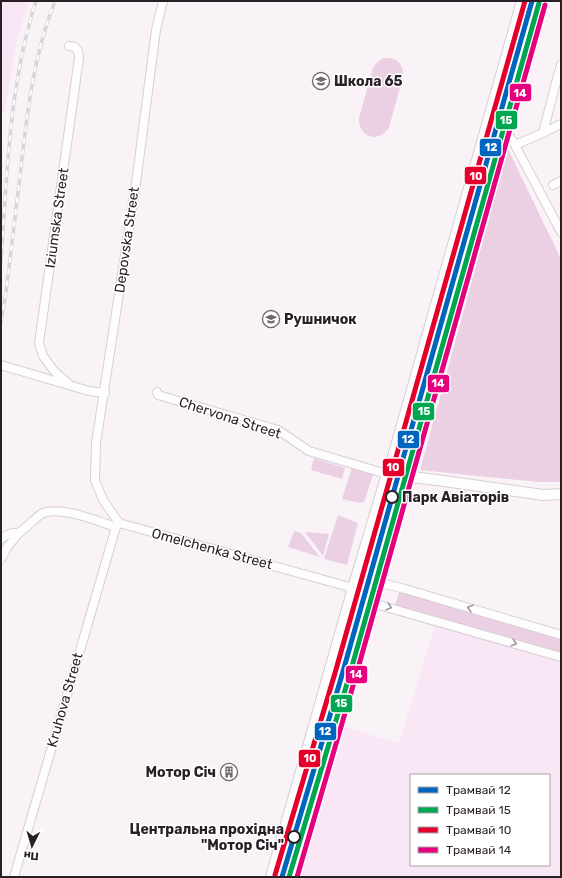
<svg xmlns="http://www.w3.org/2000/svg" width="562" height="878" viewBox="0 0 562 878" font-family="Rubik,sans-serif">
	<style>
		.built { fill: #fae7f5; fill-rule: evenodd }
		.green { fill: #ebd0e4 }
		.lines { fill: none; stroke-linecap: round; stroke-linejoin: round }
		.minor-casing { stroke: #d7ced4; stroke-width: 10 }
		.major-casing { stroke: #d7ced4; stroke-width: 12 }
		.minor { stroke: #fefdfe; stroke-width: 8 }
		.major { stroke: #fefdfe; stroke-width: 10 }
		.rail-casing { stroke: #d8d5d7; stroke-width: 3.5 }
		.rail { stroke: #fff; stroke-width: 2; stroke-dasharray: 6; stroke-linecap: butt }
		.tram-1-casing { stroke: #fff; stroke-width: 8 }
		.tram-2-casing { stroke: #fff; stroke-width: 8 }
		.tram-3-casing { stroke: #fff; stroke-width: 8 }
		.tram-4-casing { stroke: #fff; stroke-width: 8 }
		.tram-1 { stroke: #0065bd; stroke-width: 5 }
		.tram-2 { stroke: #00a651; stroke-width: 5 }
		.tram-3 { stroke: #e4002b; stroke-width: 5 }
		.tram-4 { stroke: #e5007d; stroke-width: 5 }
		.oneway { stroke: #9f999d }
		.stop-dot { fill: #fff; stroke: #2a1f27; stroke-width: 2 }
		.labels { text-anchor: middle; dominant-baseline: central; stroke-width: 3; stroke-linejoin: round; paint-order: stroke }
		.poi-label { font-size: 14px; font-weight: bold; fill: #2a1f27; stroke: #fff; text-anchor: start }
		.street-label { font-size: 14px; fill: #2a1f27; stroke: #fff }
		.stop-label { font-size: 14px; font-weight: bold; fill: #2a1f27; stroke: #fff; text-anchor: start }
		.line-badge { stroke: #fff; stroke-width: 1.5 }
		.badge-label { font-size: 11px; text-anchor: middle; font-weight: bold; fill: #fff }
	</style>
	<rect width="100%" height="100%" fill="#f9f3f7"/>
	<g class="built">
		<polygon points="1,1 29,1 17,41 5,113 1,112"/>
		<path d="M436 622 561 658V877H300L342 726 399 743ZM411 775H549V865H411Z"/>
	</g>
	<g class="green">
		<path d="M384 58C397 57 404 64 403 77L389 127C379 144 358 138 359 118L373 68C376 63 379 60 384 58Z"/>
		<polygon points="508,149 561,259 561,482 538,482 420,470"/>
		<polygon points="314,458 345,468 342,479 311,470"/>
		<polygon points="352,468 373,475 364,502 359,503 342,499"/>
		<polygon points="338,515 358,523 347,565 324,559"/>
		<polygon points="294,531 301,533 320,557 288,547"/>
		<polygon points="305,532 329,534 323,556"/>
		<polygon points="400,591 561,638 561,654 394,607"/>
	</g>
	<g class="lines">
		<g class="minor-casing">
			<g id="minor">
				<polyline points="163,1 156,30 136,183 96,443 95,480 103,500 119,523 353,588"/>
				<polyline points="69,46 75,47 78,51 79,58 39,343 43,356 54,371 70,385"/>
				<polyline points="488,120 504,128 515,145 561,232"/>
				<polyline points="543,133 555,86 561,65"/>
				<polyline points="515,145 543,133 561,124"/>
				<polyline points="553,185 561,181"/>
				<polyline points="1,365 89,391 105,393"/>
				<polyline points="157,392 158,395 278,430 309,451 387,474 521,1"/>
				<path d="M1 539C7 534 12 532 19 533 26 528 37 516 43 513 61 506 97 521 116 527"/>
				<polyline points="1,559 8,546 19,533"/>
				<polyline points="357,577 405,589 561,635"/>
				<polyline points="351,597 561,657"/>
				<polyline points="14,877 116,527 119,523"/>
			</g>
		</g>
		<g class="major-casing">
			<polyline id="major" points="271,877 353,588 387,474 437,480 543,495 561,494"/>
		</g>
		<use href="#minor" class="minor"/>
		<use href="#major" class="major"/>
		<g class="rail-casing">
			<g id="rail">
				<path d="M1 261C7 174 9 85 36 1"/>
				<path d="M1 322 6 292C11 251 16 209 21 168 27 112 34 54 55 1"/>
			</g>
		</g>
		<use href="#rail" class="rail"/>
		<g class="tram-1-casing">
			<polyline id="tram-1" points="282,877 342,675 532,1"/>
		</g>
		<g class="tram-2-casing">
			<polyline id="tram-2" points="289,877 349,677 539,3"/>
		</g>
		<g class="tram-3-casing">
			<polyline id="tram-3" points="275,875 335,673 525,1"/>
		</g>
		<g class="tram-4-casing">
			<polyline id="tram-4" points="297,877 355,679 545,5"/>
		</g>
		<use href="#tram-1" class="tram-1"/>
		<use href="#tram-2" class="tram-2"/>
		<use href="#tram-3" class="tram-3"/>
		<use href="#tram-4" class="tram-4"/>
	</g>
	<defs><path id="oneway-chevron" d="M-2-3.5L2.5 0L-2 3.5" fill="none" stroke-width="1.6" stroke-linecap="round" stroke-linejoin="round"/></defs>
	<g class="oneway">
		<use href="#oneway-chevron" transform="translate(389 607) rotate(16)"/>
		<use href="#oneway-chevron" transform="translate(470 608) rotate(-164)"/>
		<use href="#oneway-chevron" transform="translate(514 643) rotate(16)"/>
	</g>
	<defs>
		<g id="school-ring" transform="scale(0.9)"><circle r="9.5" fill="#fff" stroke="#726970" stroke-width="1.5"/><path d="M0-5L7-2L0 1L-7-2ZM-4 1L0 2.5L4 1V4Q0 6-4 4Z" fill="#726970"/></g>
		<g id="building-ring" transform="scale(0.9)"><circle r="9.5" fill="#fff" stroke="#726970" stroke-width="1.5"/><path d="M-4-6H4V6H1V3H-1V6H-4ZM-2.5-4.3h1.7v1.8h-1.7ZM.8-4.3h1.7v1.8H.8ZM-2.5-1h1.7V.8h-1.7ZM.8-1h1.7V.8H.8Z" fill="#726970"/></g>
	</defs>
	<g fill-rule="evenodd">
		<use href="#school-ring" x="321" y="81"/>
		<use href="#school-ring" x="271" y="319"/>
		<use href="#building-ring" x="229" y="772"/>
	</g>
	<g class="stop-dot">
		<circle cx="392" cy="497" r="6"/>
		<circle cx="294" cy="837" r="6"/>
	</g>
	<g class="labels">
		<g class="poi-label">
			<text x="334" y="81">Школа 65</text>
			<text x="284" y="319">Рушничок</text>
			<text x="216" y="772" text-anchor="end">Мотор Січ</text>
		</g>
		<g class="street-label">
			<text transform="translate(57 218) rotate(-82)">Iziumska Street</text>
			<text transform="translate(127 240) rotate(-82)">Depovska Street</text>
			<text transform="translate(230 418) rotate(18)">Chervona Street</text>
			<text transform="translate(212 549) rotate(15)">Omelchenka Street</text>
			<text transform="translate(65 700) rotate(-74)">Kruhova Street</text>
		</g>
		<g class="stop-label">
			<text x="402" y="497">Парк Авіаторів</text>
			<text x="284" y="829" text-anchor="end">Центральна прохідна<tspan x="284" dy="16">"Мотор Січ"</tspan></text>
		</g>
	</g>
	<g class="line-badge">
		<rect x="509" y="83" width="23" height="19" rx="4" fill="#e5007d"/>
		<rect x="495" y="110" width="23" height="20" rx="4" fill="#00a651"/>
		<rect x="479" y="138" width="23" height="19" rx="4" fill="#0065bd"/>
		<rect x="464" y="166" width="23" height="19" rx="4" fill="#e4002b"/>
		<rect x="427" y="374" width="23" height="19" rx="4" fill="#e5007d"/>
		<rect x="412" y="402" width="23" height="19" rx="4" fill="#00a651"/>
		<rect x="397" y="430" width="23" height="19" rx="4" fill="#0065bd"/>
		<rect x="382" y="458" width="23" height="19" rx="4" fill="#e4002b"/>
		<rect x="345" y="665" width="23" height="19" rx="4" fill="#e5007d"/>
		<rect x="330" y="694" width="23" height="19" rx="4" fill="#00a651"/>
		<rect x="314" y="722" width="23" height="19" rx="4" fill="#0065bd"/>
		<rect x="298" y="749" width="23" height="19" rx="4" fill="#e4002b"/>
	</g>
	<g class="badge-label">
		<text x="520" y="97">14</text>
		<text x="506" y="124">15</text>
		<text x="491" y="151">12</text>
		<text x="476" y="180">10</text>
		<text x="438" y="387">14</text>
		<text x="424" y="415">15</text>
		<text x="408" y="443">12</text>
		<text x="393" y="471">10</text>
		<text x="356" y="678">14</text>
		<text x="341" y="707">15</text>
		<text x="325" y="735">12</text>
		<text x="310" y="762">10</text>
	</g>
	<rect width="562" height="878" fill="none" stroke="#2a1f27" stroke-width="4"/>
	<rect x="410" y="774" width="140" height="92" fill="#ffffff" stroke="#aaa5a9"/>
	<rect x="418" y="787" width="20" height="6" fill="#0065bd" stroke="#aaa5a9"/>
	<text x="446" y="794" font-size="12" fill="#2a1f27">Трамвай 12</text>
	<rect x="418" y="807" width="20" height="6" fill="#00a651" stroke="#aaa5a9"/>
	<text x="446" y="814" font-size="12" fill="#2a1f27">Трамвай 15</text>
	<rect x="418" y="827" width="20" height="6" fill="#e4002b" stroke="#aaa5a9"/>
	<text x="446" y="834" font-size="12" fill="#2a1f27">Трамвай 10</text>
	<rect x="418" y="847" width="20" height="6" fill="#e5007d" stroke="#aaa5a9"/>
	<text x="446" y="854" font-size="12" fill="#2a1f27">Трамвай 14</text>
	<g transform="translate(32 846) rotate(185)" stroke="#ffffff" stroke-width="3" paint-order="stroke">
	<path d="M0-3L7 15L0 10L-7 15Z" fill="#2a1f27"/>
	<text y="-6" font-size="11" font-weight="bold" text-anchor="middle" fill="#2a1f27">Пн</text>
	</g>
</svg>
